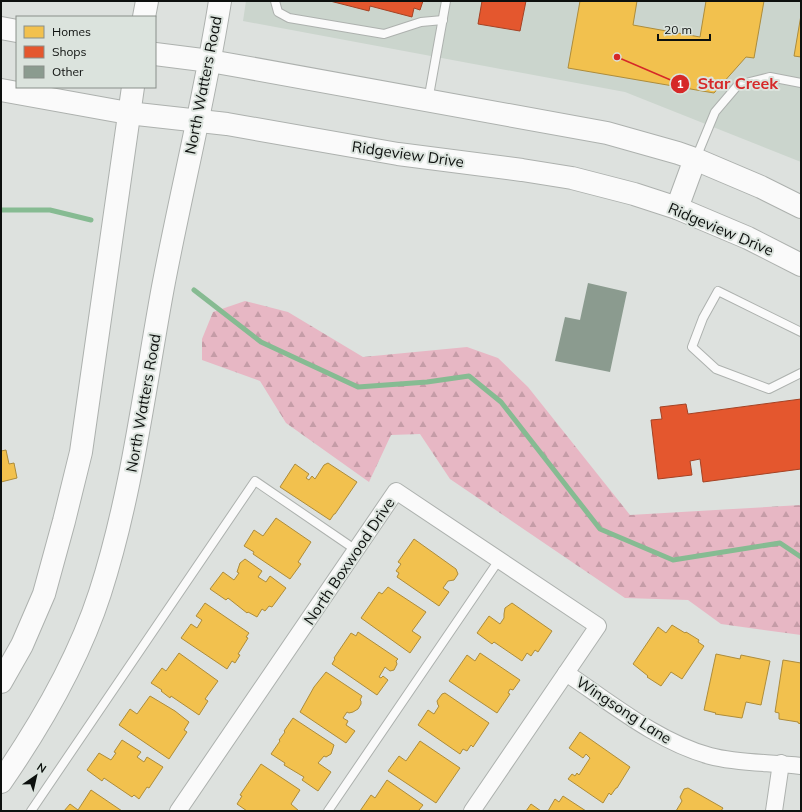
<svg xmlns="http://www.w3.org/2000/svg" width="802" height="812" viewBox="0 0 802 812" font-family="Mulish,sans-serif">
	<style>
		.built { fill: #cbd5cd }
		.forest { fill: url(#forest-firs) }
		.homes { fill: #f2c14e; stroke: #ad8c3b }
		.shops { fill: #e4572e; stroke: #a44224 }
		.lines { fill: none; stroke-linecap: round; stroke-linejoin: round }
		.stream { stroke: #86bb92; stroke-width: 5 }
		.building { fill: #8b9b8f }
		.lane-casing { stroke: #adb1ae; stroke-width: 10 }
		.street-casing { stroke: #adb1ae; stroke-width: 18 }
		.secondary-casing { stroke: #adb1ae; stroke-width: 24 }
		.lane { stroke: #fafafa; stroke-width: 8 }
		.street { stroke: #fafafa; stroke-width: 16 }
		.secondary { stroke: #fafafa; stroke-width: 22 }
		.labels { text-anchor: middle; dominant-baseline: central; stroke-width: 4; stroke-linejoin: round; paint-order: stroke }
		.street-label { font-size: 15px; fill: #0d100e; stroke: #dbe3dd }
		.leader { fill: none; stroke: #d62828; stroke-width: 1.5 }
		.callout-dot { fill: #d62828; stroke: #dbe3dd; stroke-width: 1.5 }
		.mark-label { font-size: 12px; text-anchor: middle; font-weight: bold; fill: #fff }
		.callout-label { font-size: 16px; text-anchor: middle; font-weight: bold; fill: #d62828; stroke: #dbe3dd; stroke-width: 4; stroke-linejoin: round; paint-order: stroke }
	</style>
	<defs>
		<pattern id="forest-firs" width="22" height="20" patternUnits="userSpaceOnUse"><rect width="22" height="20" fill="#e7b7c4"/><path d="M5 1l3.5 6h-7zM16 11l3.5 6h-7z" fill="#c59ca7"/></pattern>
	</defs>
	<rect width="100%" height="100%" fill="#dde1de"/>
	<polygon class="built" points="246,1 801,1 801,162 625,92 243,21"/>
	<polygon class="forest" points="245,301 288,312 363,357 467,347 498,358 528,387 630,515 801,505 801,635 721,624 688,600 625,598 450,479 420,434 391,435 369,482 286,423 260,381 202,360 202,339 213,312"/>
	<g class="homes">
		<polygon points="580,1 637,1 633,25 700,37 706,1 764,1 754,58 746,57 714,93 568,68"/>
		<polygon points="801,15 801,57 794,56"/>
		<polygon points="6,450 9,464 14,463 17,478 1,482 1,451"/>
		<polygon points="328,463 357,482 335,514 334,514 330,520 280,487 295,464 309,474 306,478 309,480 312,476 315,479 324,465"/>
		<polygon points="276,518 311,542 298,562 301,564 290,579 253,554 254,552 244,546 254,530 263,536"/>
		<polygon points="414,539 456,569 458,574 454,580 448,581 443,588 449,592 439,606 397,577 399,573 396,571 401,564 398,562"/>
		<polygon points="245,559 262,571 258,577 266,582 270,576 286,588 272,607 269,606 265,611 262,609 257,617 248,612 247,613 228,598 226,600 210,589 223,572 234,580 239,573 237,572 240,563"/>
		<polygon points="388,587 426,612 412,631 421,637 410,653 361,618 379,592 382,594"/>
		<polygon points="205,603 249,633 246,637 248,638 238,654 240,655 235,663 232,661 227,669 181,638 191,624 197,628 202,620 196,616"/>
		<polygon points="512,603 552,631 538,652 535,650 531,656 527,653 522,661 494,642 492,644 477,633 489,616 500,624 504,618 504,614 505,608"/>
		<polygon points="672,625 685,633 686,632 699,640 698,642 704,646 682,679 671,672 661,686 647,677 648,676 633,664 658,627 666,633"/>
		<polygon points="358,632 398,659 396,661 397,664 394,670 390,671 385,667 379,677 381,678 383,676 388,680 377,695 332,664 335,659 334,658 351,633 356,636"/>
		<polygon points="179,653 218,681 205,699 208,701 199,715 171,696 170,698 161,691 162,690 151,683 162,668 166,671"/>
		<polygon points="480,653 520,680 513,690 510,689 508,693 510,694 497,713 449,681 467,655 475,661"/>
		<polygon points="716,654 740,659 741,655 770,661 761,705 746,702 742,718 715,714 716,713 704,710"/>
		<polygon points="783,660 801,663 801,724 798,723 798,722 779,719 779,713 775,712"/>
		<polygon points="326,672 362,696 360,700 361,701 361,704 358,709 353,712 349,713 347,712 343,718 348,721 346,725 355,731 346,743 300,712 314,687"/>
		<polygon points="445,693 489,723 473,747 471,745 467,751 463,749 460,754 418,725 428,710 434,714 439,706 438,705 437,701 442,694"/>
		<polygon points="150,696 175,711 189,722 184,730 187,732 169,759 119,725 130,709 137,714"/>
		<polygon points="293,718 334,745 331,754 326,757 324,756 318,763 331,772 318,791 302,780 304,777 284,765 285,763 271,754 280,741 279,740 285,732 284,731"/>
		<polygon points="580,732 630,767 617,788 616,788 611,795 609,793 603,803 568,779 572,774 575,776 577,773 579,775 590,758 586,754 583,758 569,748"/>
		<polygon points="122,740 141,752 137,757 144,762 147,757 163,767 149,788 147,787 139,799 134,795 132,797 104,778 102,781 87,770 99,753 111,760 116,753 114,752"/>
		<polygon points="420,741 460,768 436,803 388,771 399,756 406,761"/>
		<polygon points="261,764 300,790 291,804 299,811 247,811 237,804 242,796 240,795"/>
		<polygon points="387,780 423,805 419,810 421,811 360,811 371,795 375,798"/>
		<polygon points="688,788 723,808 721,811 676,811 682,801 680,797 684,789"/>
		<polygon points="91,790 122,811 64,811 70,804 78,810"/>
		<polygon points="563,796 586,811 548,811 555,799 559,802"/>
		<polygon points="531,804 541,811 526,811"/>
	</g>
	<g class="shops">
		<polygon points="330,1 423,1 420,10 414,8 412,17 370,6 369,11"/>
		<polygon points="482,1 526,1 520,31 478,24"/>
		<polygon points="801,399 801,469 703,482 700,459 690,461 692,475 658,479 651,420 662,419 660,407 686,404 688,414"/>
	</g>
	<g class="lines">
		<g class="stream">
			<polyline points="1,210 50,210 91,220"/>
			<polyline points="194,290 261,342 358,387 427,382 469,376 501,402 600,529 673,560 780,543 801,557"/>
		</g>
	</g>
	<polygon class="building" points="588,283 627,292 610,372 555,361 565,317 580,320"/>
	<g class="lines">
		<g class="lane-casing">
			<g id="lane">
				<polyline points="275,1 278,12 289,18 384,34 421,22 443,20"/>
				<polyline points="428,101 446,1"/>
				<polyline points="696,158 715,112 738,85 770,77 801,83"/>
				<polyline points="801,332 718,291 703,318 692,347 716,369 769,389 801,373"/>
				<polyline points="31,811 255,481 356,550"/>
				<polyline points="328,811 499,560"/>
			</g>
		</g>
		<g class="street-casing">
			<g id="street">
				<path d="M566 673C611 703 658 742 710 756 740 764 771 762 801 766"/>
				<polyline points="178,811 396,491 598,626 472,811"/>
				<polyline points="774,811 781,763"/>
			</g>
		</g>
		<g class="secondary-casing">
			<g id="secondary">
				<polyline points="144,17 147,1"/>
				<polyline points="1,28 17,31"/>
				<polyline points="155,54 210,61 244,67 607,133 678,153 695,159 761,187 801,207"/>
				<polyline points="1,90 128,113 227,124 398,154 522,170 572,178 634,194 677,208 748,238 801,265"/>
				<polyline points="677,208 695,159"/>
				<polyline points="1,682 22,645 44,594 64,521 81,452 133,87"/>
				<path d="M1 782C41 724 78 661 100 593 132 494 144 390 163 287 181 192 205 97 220 1"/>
			</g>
		</g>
		<use href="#lane" class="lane"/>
		<use href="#street" class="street"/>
		<use href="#secondary" class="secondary"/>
	</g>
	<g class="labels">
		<g class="street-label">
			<text transform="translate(203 85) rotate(-79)">North Watters Road</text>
			<text transform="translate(408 154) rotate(8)">Ridgeview Drive</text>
			<text transform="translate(721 229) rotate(23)">Ridgeview Drive</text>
			<text transform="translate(143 403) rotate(-80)">North Watters Road</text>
			<text transform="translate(349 561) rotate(-56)">North Boxwood Drive</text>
			<text transform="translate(624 710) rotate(33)">Wingsong Lane</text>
		</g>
	</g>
	<path class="leader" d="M617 57L680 84"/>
	<g class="callout-dot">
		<circle cx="617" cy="57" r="4"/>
		<circle cx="680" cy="84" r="10"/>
	</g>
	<g class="mark-label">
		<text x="680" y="88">1</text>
	</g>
	<g class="callout-label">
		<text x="738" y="89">Star Creek</text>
	</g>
	<rect width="802" height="812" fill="none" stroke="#0d100e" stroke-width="4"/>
	<rect x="16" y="16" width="140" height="72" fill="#dbe3dd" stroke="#898f8a"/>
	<rect x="24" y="26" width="20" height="12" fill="#f2c14e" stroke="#898f8a"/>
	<text x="52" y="36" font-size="12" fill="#0d100e">Homes</text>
	<rect x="24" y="46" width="20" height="12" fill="#e4572e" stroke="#898f8a"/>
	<text x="52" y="56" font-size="12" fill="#0d100e">Shops</text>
	<rect x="24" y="66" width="20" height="12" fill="#8b9b8f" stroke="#898f8a"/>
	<text x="52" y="76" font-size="12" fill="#0d100e">Other</text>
	<g transform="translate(36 776) rotate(34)" stroke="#dbe3dd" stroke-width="3" paint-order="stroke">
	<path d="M0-3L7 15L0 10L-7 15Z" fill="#0d100e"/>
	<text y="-6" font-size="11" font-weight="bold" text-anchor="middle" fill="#0d100e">N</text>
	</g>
	<path d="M658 34v6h52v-6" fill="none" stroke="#0d100e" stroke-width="2"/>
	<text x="664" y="34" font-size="12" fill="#0d100e" stroke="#dbe3dd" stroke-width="3" paint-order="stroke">20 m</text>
</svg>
